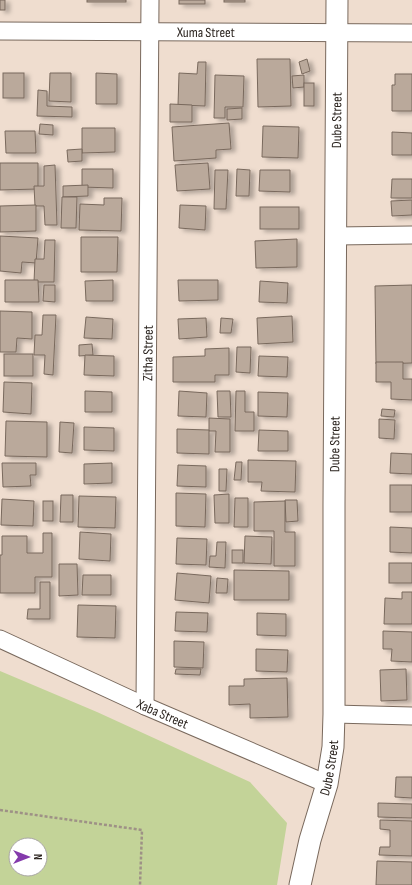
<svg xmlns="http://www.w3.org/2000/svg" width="412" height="885" viewBox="0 0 412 885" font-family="'Sofia Sans Condensed',sans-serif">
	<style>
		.green { fill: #c3d398; fill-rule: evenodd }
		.building { fill: #baa99b; stroke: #79695d; filter: url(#shadow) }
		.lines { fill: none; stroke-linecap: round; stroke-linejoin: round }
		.minor-casing { stroke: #79695d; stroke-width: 19 }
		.tertiary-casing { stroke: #79695d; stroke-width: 23 }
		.path { stroke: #9e9186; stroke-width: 2.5; stroke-dasharray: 3 2; stroke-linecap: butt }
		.minor { stroke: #fff; stroke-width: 17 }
		.tertiary { stroke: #fff; stroke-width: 21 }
		.labels { text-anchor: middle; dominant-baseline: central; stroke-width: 3; stroke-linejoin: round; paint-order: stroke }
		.street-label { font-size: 14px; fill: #2a231e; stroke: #fff }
	</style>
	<defs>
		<filter id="shadow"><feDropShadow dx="4.5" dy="2.5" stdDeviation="2" flood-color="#0004"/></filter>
	</defs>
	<rect width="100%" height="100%" fill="#efddcf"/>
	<path class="green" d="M0 671 97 712 250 782 287 823 277 885H0ZM16 845H40V869H16Z"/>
	<g class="building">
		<rect x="0" y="0" width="5" height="10"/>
		<rect x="87" y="0" width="39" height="2"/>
		<rect x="179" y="0" width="26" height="4"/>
		<rect x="224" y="0" width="21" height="2"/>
		<polygon points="257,59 290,59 291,106 258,107"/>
		<polygon points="307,59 310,71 302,74 299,62"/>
		<polygon points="198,62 206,62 205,106 178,105 179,73 197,74"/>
		<rect x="3" y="73" width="21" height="25"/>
		<polygon points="50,73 71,73 71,102 49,101"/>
		<polygon points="96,73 117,74 117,104 96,104"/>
		<polygon points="395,74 412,74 412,111 392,111 392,85 395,85"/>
		<polygon points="215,75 244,76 243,107 225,107 225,118 214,118"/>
		<polygon points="304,75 304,87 293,88 292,76"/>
		<rect x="304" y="83" width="10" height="23"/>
		<polygon points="38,90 47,91 47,106 72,107 72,117 37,116"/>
		<polygon points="170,104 192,105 192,122 170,122"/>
		<polygon points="242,108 242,119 227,120 227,109"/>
		<polygon points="229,123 231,149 216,150 216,158 174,161 172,127"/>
		<polygon points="40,124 53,125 53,135 39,134"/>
		<polygon points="263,126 299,127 298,158 262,157"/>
		<polygon points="82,128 115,128 115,152 82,153"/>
		<polygon points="5,131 35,131 36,153 6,153"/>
		<polygon points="392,132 412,133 412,155 392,155"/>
		<polygon points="82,149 82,161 68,162 67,150"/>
		<polygon points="0,163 38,163 38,189 0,190"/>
		<polygon points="208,163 210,189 177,191 175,165"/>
		<polygon points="55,165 57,225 45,225 44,206 35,206 34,186 44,186 44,166"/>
		<polygon points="82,169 113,169 113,188 82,187"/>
		<polygon points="237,169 250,170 249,196 236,196"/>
		<polygon points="215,170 228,170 226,209 214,209"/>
		<polygon points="260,170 290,170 290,192 259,191"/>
		<polygon points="392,179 412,179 412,198 391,198"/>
		<polygon points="88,185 88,196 63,197 63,186"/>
		<polygon points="62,197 77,197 76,228 61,228"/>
		<polygon points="104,198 122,198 121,231 79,230 80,204 104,205"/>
		<polygon points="412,200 412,215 392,216 391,201"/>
		<polygon points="36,205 36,231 0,232 0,206"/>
		<polygon points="180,205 206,206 205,230 179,228"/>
		<rect x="260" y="207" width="39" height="22"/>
		<polygon points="0,236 38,238 36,263 22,262 21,273 0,271"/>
		<polygon points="81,237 118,237 117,272 81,272"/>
		<polygon points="297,239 297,267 256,268 255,241"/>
		<polygon points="45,240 55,240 54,282 34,282 35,259 44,259"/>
		<polygon points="5,280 38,280 39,302 5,302"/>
		<polygon points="113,280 113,301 86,301 85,281"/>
		<polygon points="178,280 218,280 218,300 179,301"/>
		<polygon points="260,281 288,283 287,303 259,302"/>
		<polygon points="44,285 55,285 55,302 43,301"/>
		<polygon points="412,285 412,363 376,364 375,286"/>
		<polygon points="0,311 32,312 32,339 17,338 16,352 0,352"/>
		<polygon points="43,315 56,315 53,375 44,374 45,355 34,355 35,335 42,335"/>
		<polygon points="292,316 293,342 258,344 257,318"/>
		<polygon points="86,317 113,319 112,339 84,338"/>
		<polygon points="206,318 207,337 179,339 178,319"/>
		<polygon points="221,318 233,319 231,333 220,333"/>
		<polygon points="92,344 93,355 79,356 79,345"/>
		<polygon points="237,347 251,347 250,373 236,372"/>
		<polygon points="229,348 229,375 215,375 215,382 173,382 173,357 205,356 205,349"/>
		<rect x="4" y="354" width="29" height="22"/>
		<polygon points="85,355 114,356 114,376 84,375"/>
		<polygon points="259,356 288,357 287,377 258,376"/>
		<polygon points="376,362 403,362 403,379 412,379 412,400 391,399 391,382 376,382"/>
		<polygon points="4,382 32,383 31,414 3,412"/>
		<polygon points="85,391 112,392 112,412 85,412"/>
		<polygon points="179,391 207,393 206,417 178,416"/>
		<polygon points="217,391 230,391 231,417 218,417"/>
		<polygon points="236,391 245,391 245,412 254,412 254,431 235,431"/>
		<polygon points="258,392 288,393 287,417 258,416"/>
		<polygon points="382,409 395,410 394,417 381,416"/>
		<polygon points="209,418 230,419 230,452 215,452 216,431 209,431"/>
		<polygon points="379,419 395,420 394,439 379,438"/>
		<polygon points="6,421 47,422 47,457 5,456"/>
		<polygon points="60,422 74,423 72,453 59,452"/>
		<polygon points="84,427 114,428 114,451 84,450"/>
		<polygon points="177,429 209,430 209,454 177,453"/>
		<polygon points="259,430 288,431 288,451 258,451"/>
		<polygon points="391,453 412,454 412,474 390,473"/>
		<polygon points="248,460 296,461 295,492 261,491 262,482 248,482"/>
		<polygon points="236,462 242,462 241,480 234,480"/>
		<polygon points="2,463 36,463 36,475 30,475 31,486 3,487"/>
		<polygon points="112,463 112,483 84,484 84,464"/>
		<polygon points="178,465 206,466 206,487 177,486"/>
		<polygon points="219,469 227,469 226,491 219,491"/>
		<rect x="390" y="485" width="22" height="27"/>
		<polygon points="176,493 206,494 205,527 176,526"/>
		<polygon points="229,494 229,523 215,523 214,495"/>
		<polygon points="61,495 73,495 73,522 60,522"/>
		<polygon points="79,496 116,497 115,528 78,527"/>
		<polygon points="235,498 248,498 248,527 234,527"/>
		<polygon points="2,499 34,501 33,526 1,525"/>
		<polygon points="285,500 297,500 298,521 286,522"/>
		<rect x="43" y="501" width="10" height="20"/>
		<polygon points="285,501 285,532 295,532 295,566 274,566 274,531 254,531 254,502"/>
		<polygon points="390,527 412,528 412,553 390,552"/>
		<polygon points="80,532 111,534 110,561 79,559"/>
		<polygon points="43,533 52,533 52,577 35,577 35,593 0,593 0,555 2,555 2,536 27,536 27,553 43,553"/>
		<polygon points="245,536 272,537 271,564 244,563"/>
		<polygon points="177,538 207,539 206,565 176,564"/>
		<polygon points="217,542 226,542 225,568 209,567 210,556 216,556"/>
		<rect x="232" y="550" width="11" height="13"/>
		<rect x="389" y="563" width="23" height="20"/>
		<polygon points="59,564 77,564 78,595 59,596"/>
		<polygon points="234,570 289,571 289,600 234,600"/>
		<polygon points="177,573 211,576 209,603 175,600"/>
		<polygon points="83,575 111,575 111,595 82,595"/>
		<polygon points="217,578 228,579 227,593 216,593"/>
		<polygon points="40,582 50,582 50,619 27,619 28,609 40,609"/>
		<polygon points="402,592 412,592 412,624 384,624 385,598 402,599"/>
		<polygon points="78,605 116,606 115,638 77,637"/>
		<polygon points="176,612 208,613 207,632 175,631"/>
		<polygon points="257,613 286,614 286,636 257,635"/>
		<polygon points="383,631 412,632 412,662 391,661 392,649 383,649"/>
		<polygon points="174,641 204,642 203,668 174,667"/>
		<polygon points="256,649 288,650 287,672 256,671"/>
		<polygon points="176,669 201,669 200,675 175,674"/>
		<polygon points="406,669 407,700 381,701 380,670"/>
		<polygon points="287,678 288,717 250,718 250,704 229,705 229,686 244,686 244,679"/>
		<polygon points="396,777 412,777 412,798 395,797"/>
		<polygon points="378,803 412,804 412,818 378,817"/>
		<polygon points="380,820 412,821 412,856 379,855 380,847 390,847 390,830 380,829"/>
		<polygon points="377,861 412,862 412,885 376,885"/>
	</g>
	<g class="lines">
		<g class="minor-casing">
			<g id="minor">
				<path id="s1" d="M0 31 412 33"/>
				<polyline points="335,236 412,235"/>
				<path id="s2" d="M0 639 145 706 327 784"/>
				<path id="s3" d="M145 706 150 0"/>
				<polyline points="334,714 412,716"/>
			</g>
		</g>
		<g class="tertiary-casing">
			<g id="tertiary">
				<path id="s4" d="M300 885 310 840 327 784 333 747 334 714V504L337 0"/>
			</g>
		</g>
		<polyline class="path" points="0,810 142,830 140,885"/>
		<use href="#minor" class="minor"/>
		<use href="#tertiary" class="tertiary"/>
	</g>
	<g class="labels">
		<g class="street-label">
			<text stroke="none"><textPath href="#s1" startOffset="206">Xuma Street</textPath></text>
			<text stroke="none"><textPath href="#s4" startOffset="769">Dube Street</textPath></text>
			<text stroke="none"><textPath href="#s3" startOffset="353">Zitha Street</textPath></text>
			<text stroke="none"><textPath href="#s4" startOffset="445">Dube Street</textPath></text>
			<text stroke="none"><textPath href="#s2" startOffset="179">Xaba Street</textPath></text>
			<text stroke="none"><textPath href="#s4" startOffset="121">Dube Street</textPath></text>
		</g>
	</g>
	<g transform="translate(28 857) rotate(90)"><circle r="19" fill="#ffffff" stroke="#aaa7a5"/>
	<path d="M0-3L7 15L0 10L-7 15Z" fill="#843aac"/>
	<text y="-6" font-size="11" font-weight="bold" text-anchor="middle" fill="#2a231e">N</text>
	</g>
</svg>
